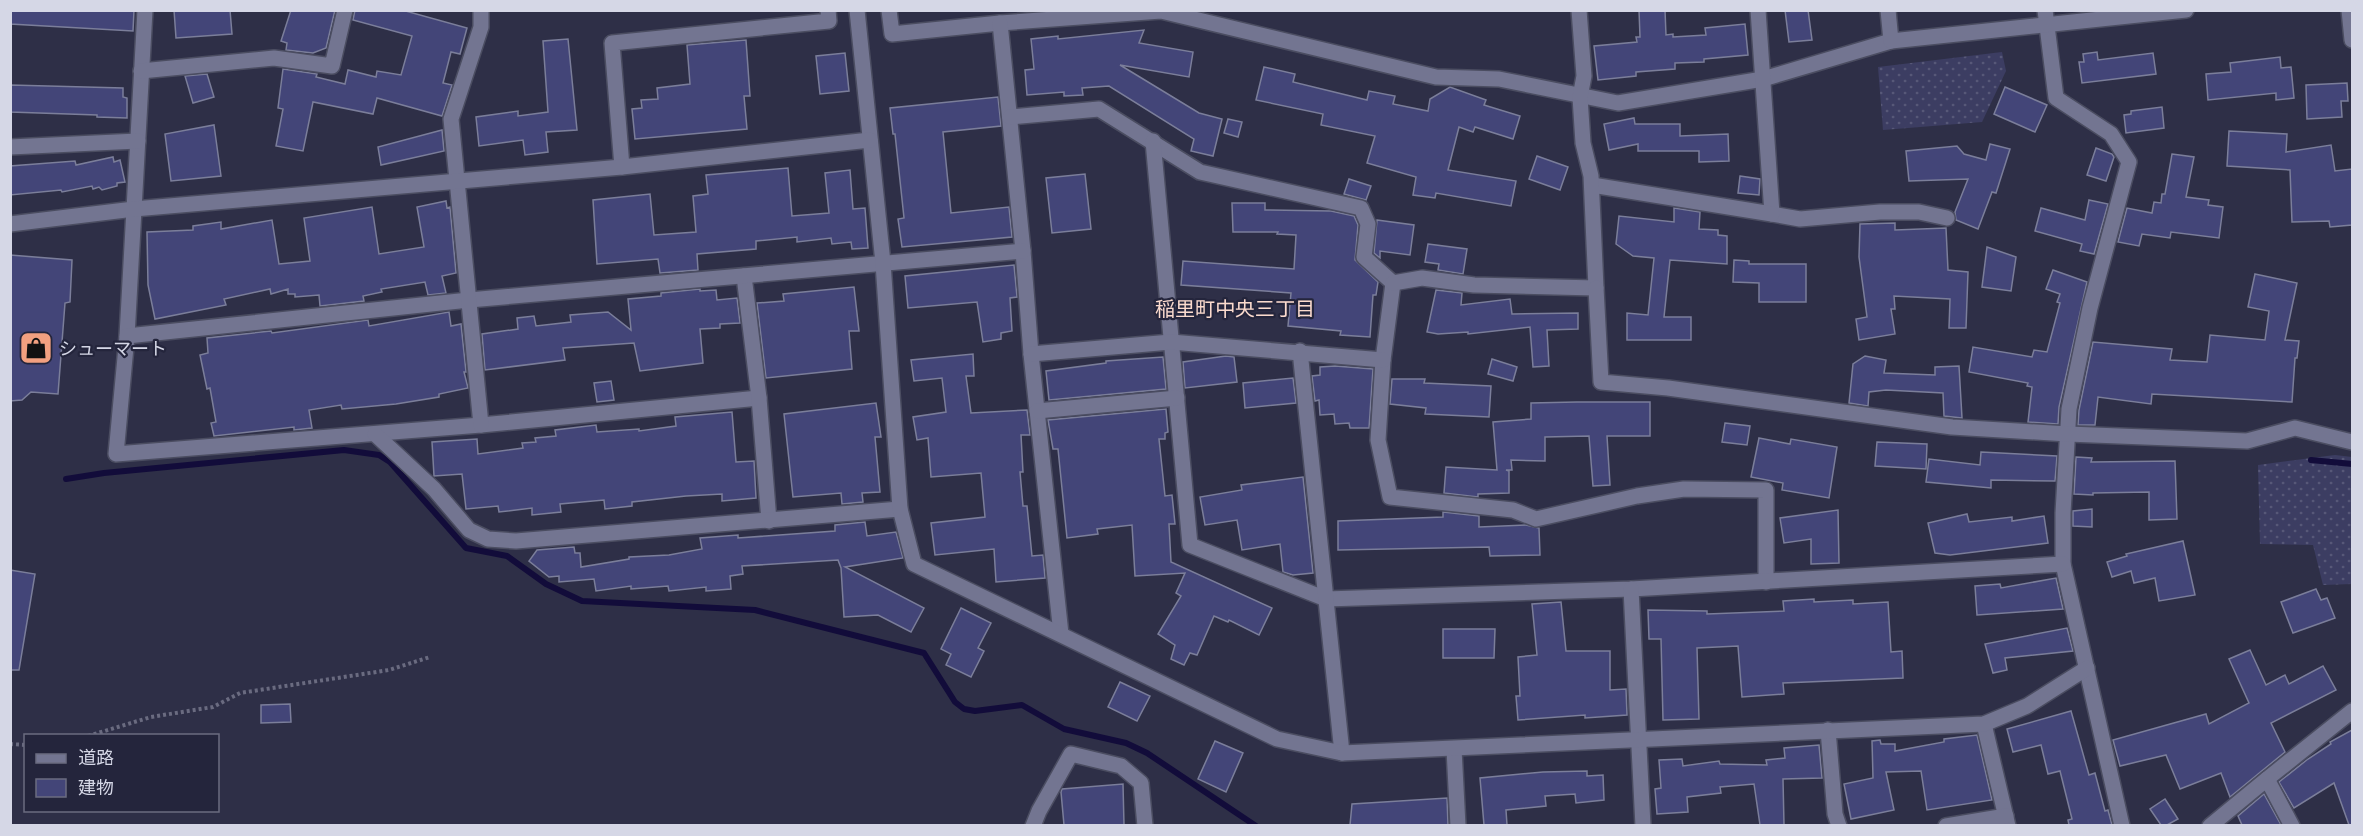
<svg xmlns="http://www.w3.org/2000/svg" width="2363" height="836" viewBox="0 0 2363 836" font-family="Raleway,'Noto Sans JP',sans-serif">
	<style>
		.grass { fill: url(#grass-dots) }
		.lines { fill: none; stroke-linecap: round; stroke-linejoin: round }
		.stream { stroke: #120c3a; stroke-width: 6 }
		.building { fill: #434578; stroke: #7b7e9a; stroke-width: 1.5 }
		.minor-casing { stroke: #4b4d61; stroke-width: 18 }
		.tertiary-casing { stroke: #4b4d61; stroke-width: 18 }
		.path { stroke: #6a6b80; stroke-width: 4; stroke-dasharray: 3 3; stroke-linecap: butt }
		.minor { stroke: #737591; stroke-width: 15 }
		.tertiary { stroke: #737591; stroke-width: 15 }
		.labels { text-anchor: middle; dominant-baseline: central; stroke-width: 4.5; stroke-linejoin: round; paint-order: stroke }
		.poi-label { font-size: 18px; fill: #d5d7e6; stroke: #24253c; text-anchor: start }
		.neighbourhood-label { font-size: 20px; fill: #fbdbce; stroke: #24253c }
	</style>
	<defs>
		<pattern id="grass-dots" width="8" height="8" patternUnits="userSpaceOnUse" patternTransform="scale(1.5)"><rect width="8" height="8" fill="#3c3d62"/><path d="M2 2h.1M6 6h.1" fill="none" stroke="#575878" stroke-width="1.8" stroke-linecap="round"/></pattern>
	</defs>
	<rect width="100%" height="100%" fill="#2e2f47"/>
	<g class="grass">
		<polygon points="2002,52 2006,71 1982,122 1883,130 1878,67"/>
		<polygon points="2335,455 2352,457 2352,584 2323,585 2313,545 2260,544 2258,465"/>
	</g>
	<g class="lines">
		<g class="stream">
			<polyline points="2311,460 2352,464"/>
			<polyline points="66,479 104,473 344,450 379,455 390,462 466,548 507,556 546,584 582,601 755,610 924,653 955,702 964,709 975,711 1022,705 1064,729 1126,743 1147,753 1256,826"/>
		</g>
	</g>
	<g class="building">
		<polygon points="10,10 134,10 133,31 10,24"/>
		<polygon points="174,10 230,10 232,34 176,38"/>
		<polygon points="291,10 335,10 326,48 313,53 286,50 287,43 281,41"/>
		<polygon points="355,10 402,10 467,28 460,54 451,52 443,83 452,85 442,116 377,98 373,114 313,102 303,151 276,146 283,109 278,108 283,69 317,74 316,77 345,84 348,70 376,77 377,71 401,75 412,36 353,20"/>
		<polygon points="1639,10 1665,10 1666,35 1673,34 1673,37 1706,35 1705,28 1745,24 1748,55 1704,59 1704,62 1675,63 1675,69 1636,72 1636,76 1598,80 1594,46 1637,42 1636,37 1640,37"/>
		<polygon points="1785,10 1808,10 1812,40 1789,42"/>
		<polygon points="1144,30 1139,43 1193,52 1189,77 1120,65 1199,113 1222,119 1213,156 1191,151 1194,139 1109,86 1082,88 1083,95 1064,96 1064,92 1027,95 1025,70 1034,69 1031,39 1058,36 1058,39"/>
		<polygon points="568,39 577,130 546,132 548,152 525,155 523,140 479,146 476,117 518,111 518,116 548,112 543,41"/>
		<polygon points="746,40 750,96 744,96 747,129 635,139 632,109 642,108 641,100 658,99 657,88 690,84 687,45"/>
		<polygon points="2097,52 2098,60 2153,53 2156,74 2082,83 2079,62 2084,62 2083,54"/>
		<polygon points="845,53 849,91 820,94 816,56"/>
		<polygon points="2280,57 2281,68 2291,67 2294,98 2276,100 2276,93 2208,100 2206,74 2231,72 2230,63"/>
		<polygon points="1264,67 1295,74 1293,82 1367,100 1369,91 1395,96 1393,104 1428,111 1430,99 1450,87 1486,100 1484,105 1520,116 1513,139 1475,127 1473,132 1459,127 1448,170 1516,181 1511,206 1436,193 1435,198 1413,195 1416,177 1367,163 1375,136 1321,125 1323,114 1256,100"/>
		<polygon points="207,74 214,97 193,103 185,76"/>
		<polygon points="2347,83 2348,101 2341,101 2342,117 2307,119 2306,85"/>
		<polygon points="10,85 123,88 123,97 127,98 127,118 97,117 97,115 10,112"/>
		<polygon points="2005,87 2047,105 2035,132 1994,114"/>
		<polygon points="998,97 1001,126 943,132 951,213 1009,207 1012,237 902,247 898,219 904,218 895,134 893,134 890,108"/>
		<polygon points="2162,107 2164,128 2126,133 2124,115 2131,114 2131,111"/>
		<polygon points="1634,118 1635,124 1680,124 1680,136 1728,134 1729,161 1699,162 1699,151 1638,151 1638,144 1609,150 1604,124"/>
		<polygon points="1228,119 1242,122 1238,137 1224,133"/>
		<polygon points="214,125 221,176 171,181 165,134"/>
		<polygon points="442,130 444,151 381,165 378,147"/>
		<polygon points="2229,131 2287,134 2286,152 2331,145 2335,171 2352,169 2352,225 2330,227 2329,221 2292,222 2290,170 2227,166"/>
		<polygon points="1990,144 2010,149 1996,193 1992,192 1978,229 1956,220 1955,212 1968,179 1909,181 1906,151 1957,146 1964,154 1986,160"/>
		<polygon points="2096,148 2112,154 2114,157 2106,181 2087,175"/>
		<polygon points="2172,154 2194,157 2186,197 2209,200 2208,205 2223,207 2219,238 2171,232 2170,238 2142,234 2139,246 2118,242 2127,208 2152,213 2154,202 2161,203 2162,194 2165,194"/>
		<polygon points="1537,156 1568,167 1560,190 1529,179"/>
		<polygon points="113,157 114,162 120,160 125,182 117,183 117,186 102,190 99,187 93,189 92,186 62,192 61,190 10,195 10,166 75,161 76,165"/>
		<polygon points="788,168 792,216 829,213 825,173 850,170 853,209 865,208 868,248 852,249 851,242 832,244 831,238 797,242 797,237 756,241 756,249 697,254 698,270 660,273 658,259 597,264 593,200 650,194 654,235 696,232 693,196 708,194 706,175"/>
		<polygon points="1085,174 1091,229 1052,233 1046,178"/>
		<polygon points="1740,176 1760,179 1759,195 1738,193"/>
		<polygon points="1349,179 1371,186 1366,200 1344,194"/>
		<polygon points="2089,200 2108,204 2094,254 2080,251 2082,244 2035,231 2041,208 2085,220"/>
		<polygon points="446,201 447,208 450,207 456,273 442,276 446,293 428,295 425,282 381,289 382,292 363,296 364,301 320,306 319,295 295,297 295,294 288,294 288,289 271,294 270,289 224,299 226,305 155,319 148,285 147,232 193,230 193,226 221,222 221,229 272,220 279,264 310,261 304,218 372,207 379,254 424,247 417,207"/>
		<polygon points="1232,203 1265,203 1265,210 1331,211 1354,216 1358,225 1355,260 1378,282 1376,295 1373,295 1370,337 1340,335 1341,331 1288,326 1291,293 1181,285 1183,261 1294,269 1296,235 1277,234 1278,232 1233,232"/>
		<polygon points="1674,208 1700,212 1699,229 1718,230 1718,235 1727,236 1727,264 1670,260 1664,317 1691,317 1691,340 1627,340 1627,313 1648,315 1654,258 1633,256 1616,244 1619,216 1674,222"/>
		<polygon points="1377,220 1414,225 1410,255 1380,251 1380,258 1374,253"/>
		<polygon points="1895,223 1895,230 1946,228 1948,270 1968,272 1966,328 1949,328 1950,299 1894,296 1895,309 1891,309 1895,334 1859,340 1856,319 1867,317 1859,257 1860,224"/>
		<polygon points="1428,244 1467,249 1463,274 1438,270 1439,264 1425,262"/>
		<polygon points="1987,247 2016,257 2011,291 1982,287"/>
		<polygon points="10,255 72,260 70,302 65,303 58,394 31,392 22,400 10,401"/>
		<polygon points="1734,260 1749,261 1749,264 1806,264 1806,302 1759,302 1759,283 1733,282"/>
		<polygon points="1014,265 1017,297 1010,298 1012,331 1001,333 1001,339 983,342 977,302 908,308 905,276"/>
		<polygon points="2053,270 2087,282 2059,407 2058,424 2028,422 2032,387 2027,386 2028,383 1969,372 1973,347 2032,357 2034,350 2047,352 2060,303 2057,302 2060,294 2046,289"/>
		<polygon points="2255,274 2297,283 2285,340 2299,341 2297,358 2295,358 2292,402 2152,394 2151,404 2098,397 2095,425 2078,425 2079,410 2093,342 2172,349 2170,360 2207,362 2210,335 2265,340 2269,311 2248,307"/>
		<polygon points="854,287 859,331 849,331 852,369 766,378 757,303 784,301 783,294"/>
		<polygon points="700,289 700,291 716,290 717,300 737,298 740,323 720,324 720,328 700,329 703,363 640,371 634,343 563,348 565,360 485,370 482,334 518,329 517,318 534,316 536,326 571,322 570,315 608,312 631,330 628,299 661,296 661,293"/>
		<polygon points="1436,290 1462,293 1461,305 1510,299 1512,314 1578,313 1578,329 1547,330 1549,366 1533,367 1530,327 1468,334 1468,332 1438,334 1427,332"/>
		<polygon points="449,312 451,326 461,324 466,372 464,372 468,388 439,394 439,397 396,404 342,409 341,405 309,410 312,428 294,430 294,427 214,436 211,423 216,422 210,388 207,389 200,355 208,353 207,338 271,331 272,333 368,320 369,326"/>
		<polygon points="973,354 974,376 966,376 971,413 1027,410 1030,435 1021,435 1023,472 1020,472 1023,506 1027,506 1032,556 1043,555 1045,578 996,582 994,549 935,555 931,523 985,517 981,473 931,477 928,438 917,440 913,417 946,412 942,378 914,381 911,360"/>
		<polygon points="1226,356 1234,357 1237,382 1185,388 1183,362"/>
		<polygon points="1865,356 1886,360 1884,373 1935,375 1935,367 1959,366 1962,418 1944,416 1943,393 1886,390 1869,392 1868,406 1849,403 1853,364"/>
		<polygon points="1163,357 1166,389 1049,400 1046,371 1106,363 1106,361"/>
		<polygon points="1492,359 1517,367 1513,381 1488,374"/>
		<polygon points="1335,366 1373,369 1369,428 1350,428 1349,423 1335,424 1334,414 1320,415 1319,400 1315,401 1312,376 1320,375 1320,367"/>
		<polygon points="1293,378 1296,403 1245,408 1243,383"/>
		<polygon points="1392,379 1425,379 1424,383 1491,386 1489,417 1425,414 1426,408 1390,404"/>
		<polygon points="611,381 614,400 597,402 594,383"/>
		<polygon points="1577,402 1650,402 1650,436 1607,436 1610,485 1593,486 1589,436 1545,437 1545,461 1511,460 1512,470 1506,470 1509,471 1509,493 1478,494 1478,497 1444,493 1446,467 1497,470 1493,422 1531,419 1531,403"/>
		<polygon points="876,403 881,437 875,437 880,492 862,493 863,502 842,504 841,493 793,497 784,414"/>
		<polygon points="1166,409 1168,432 1165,433 1165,439 1159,439 1165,496 1172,495 1175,524 1169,524 1171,562 1272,608 1259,635 1229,620 1228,622 1214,616 1197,655 1190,653 1184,665 1171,659 1175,645 1158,634 1181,596 1176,593 1185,573 1135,576 1132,525 1097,529 1098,534 1067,538 1058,449 1053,449 1048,420"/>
		<polygon points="732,412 736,462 754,461 756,498 722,501 722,494 686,496 632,502 632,506 605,509 604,500 560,504 561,512 532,515 532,508 499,512 498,506 466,509 462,474 434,476 432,442 477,439 478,454 523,448 522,443 536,442 535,438 556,436 555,430 596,425 597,432 639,429 639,431 676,426 675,417"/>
		<polygon points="1725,423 1750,426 1747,445 1722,442"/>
		<polygon points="1759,438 1790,444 1791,439 1837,447 1829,498 1782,490 1783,483 1751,477"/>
		<polygon points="1877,442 1927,444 1926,469 1875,466"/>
		<polygon points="1981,452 2057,456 2055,481 1991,480 1991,488 1926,482 1929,459 1980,465"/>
		<polygon points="2076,457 2092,458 2091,462 2175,461 2177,519 2149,520 2149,492 2093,493 2093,495 2074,494"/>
		<polygon points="1303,477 1313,573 1293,575 1283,572 1280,544 1242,550 1237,520 1205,525 1200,497 1242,490 1241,485"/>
		<polygon points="2092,509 2092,527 2073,526 2073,511"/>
		<polygon points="1838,510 1839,563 1811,564 1811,539 1784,543 1780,518"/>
		<polygon points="1443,512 1479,516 1479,527 1526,525 1539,528 1540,555 1490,556 1489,547 1338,550 1338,521 1443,517"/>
		<polygon points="1967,514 1969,522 2012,517 2012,521 2044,516 2048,543 1950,555 1935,553 1928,523"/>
		<polygon points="865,522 867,536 896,532 903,558 845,567 924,608 911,632 878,615 844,617 841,568 838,560 742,566 743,574 730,576 731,589 706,591 706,587 669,591 668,586 631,589 631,586 596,591 594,579 559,582 559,576 549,577 529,561 537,550 574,547 575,553 580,553 581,567 629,559 629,557 669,555 702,549 700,538 738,535 738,538 835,531 835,525"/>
		<polygon points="2183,541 2195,595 2159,601 2155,578 2134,583 2131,571 2112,577 2107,562 2127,556 2126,554"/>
		<polygon points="10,570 35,574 19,670 10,670"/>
		<polygon points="2056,578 2063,609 1977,615 1975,586 2000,584 2001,588"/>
		<polygon points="2316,589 2321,600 2327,598 2335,618 2293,633 2281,602"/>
		<polygon points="1814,599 1814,602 1853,600 1853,604 1888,602 1891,652 1902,651 1903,678 1783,683 1784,694 1742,697 1738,646 1697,648 1699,719 1663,720 1661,639 1649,639 1648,610 1707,611 1707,614 1784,611 1783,601"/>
		<polygon points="1561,602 1566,651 1610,651 1610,690 1626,689 1627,715 1585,718 1585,715 1518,720 1516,696 1520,696 1518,657 1537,655 1532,604"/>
		<polygon points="961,608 991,623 978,648 984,651 971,677 946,665 951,654 941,649"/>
		<polygon points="2067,628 2073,651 2005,658 2007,670 1993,673 1985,644"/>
		<polygon points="1443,629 1495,629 1494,658 1443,658"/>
		<polygon points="2250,650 2266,685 2285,675 2289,684 2323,666 2336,690 2271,723 2285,752 2230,797 2221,773 2180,789 2166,755 2120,766 2113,740 2206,714 2209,724 2249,703 2229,659"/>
		<polygon points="1120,682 1150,696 1137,721 1108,707"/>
		<polygon points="290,704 291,722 261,723 261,705"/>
		<polygon points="2071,711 2089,775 2095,773 2105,811 2108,810 2112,825 2069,825 2068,820 2072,819 2060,771 2048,774 2041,745 2013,752 2007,729"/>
		<polygon points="2352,730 2352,825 2349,825 2334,783 2294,808 2279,782 2308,759 2331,744 2330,742"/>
		<polygon points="1977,735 1992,800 1927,810 1921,771 1886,772 1894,810 1851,819 1844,784 1873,778 1872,741 1880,740 1881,744 1895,744 1895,751 1944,742 1944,739"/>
		<polygon points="1215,741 1243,753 1226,792 1198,779"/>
		<polygon points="1819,745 1822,778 1783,779 1784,825 1760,825 1754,784 1720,787 1721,793 1687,797 1688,812 1657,814 1655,789 1661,788 1659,760 1682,759 1683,766 1719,761 1720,764 1767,765 1766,760 1785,758 1784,748"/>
		<polygon points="1587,771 1587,776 1603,775 1604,800 1576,803 1575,794 1545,796 1546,806 1506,810 1507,825 1484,825 1480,778 1543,772"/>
		<polygon points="1123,784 1124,825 1064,825 1061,792 1062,789"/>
		<polygon points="2264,794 2281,825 2242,825 2238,816"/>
		<polygon points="1447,798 1448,825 1350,825 1352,804"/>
		<polygon points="2165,799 2178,819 2167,825 2161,825 2150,809"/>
	</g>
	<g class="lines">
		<g class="minor-casing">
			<g id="minor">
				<polyline points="145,10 127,336 116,454 481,425 759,398"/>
				<polyline points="889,10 892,34 1000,23 1161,11 1436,77 1499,79 1618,103 1763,79 1891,41"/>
				<polyline points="1758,10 1772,214 1800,219 1880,212 1919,212 1947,218"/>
				<polyline points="2045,10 2056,98 2111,134 2129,162 2090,308 2069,409 2063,513 2063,564 2122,826"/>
				<polyline points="2349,10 2352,40"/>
				<polyline points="1000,23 1023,251 1031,354 1061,634"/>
				<polyline points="141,71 274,58 332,66 345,10"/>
				<polyline points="1010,117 1099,109 1200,172 1361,208 1368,224 1364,257 1393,283 1383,360 1378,440 1390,497 1513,510 1536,519 1637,496 1684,489 1766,490 1766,582"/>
				<polyline points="1153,141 1190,545 1326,599 1631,589 2063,564"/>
				<polyline points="10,147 138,141"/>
				<polyline points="622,167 612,43 829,21 828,10"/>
				<polyline points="1592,185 1772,214"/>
				<polyline points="744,276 759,398 769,521"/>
				<polyline points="1393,283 1422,278 1474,285 1596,288 1591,176 1583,143 1580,97 1584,76 1579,10"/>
				<polyline points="1596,288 1601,382 1668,388 1952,427 2068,434 2247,441 2295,428 2352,442"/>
				<polyline points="127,336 469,300 1023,251"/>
				<polyline points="1300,351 1342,753"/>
				<polyline points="1031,354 1171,342 1383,360"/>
				<polyline points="1037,411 1177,398"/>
				<polyline points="481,425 451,119 481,27 481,10"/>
				<polyline points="375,434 434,489 469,530 488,539 516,541 900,509"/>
				<polyline points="1631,589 1643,826"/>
				<polyline points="1984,724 2008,826"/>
				<polyline points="1828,730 1835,814 1839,826"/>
				<polyline points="1454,749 1458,826"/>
				<polyline points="2267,779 2352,711"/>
				<polyline points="1033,826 1039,811 1071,754 1121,766 1141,783 1145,826"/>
				<polyline points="1946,826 2006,816"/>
				<polyline points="2210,826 2267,779 2292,826"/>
			</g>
		</g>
		<g class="tertiary-casing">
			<g id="tertiary">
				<polyline points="857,10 883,263 900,509 914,564 1277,739 1342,753 1984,724 2027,706 2087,668"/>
				<polyline points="1888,10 1891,41 2186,10"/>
				<polyline points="10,224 134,209 622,167 870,140"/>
			</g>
		</g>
		<g class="path">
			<polyline points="88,736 151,717 213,707 240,693 389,670 430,657"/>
			<polyline points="10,744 26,745"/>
		</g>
		<use href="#minor" class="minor"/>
		<use href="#tertiary" class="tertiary"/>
	</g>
	<defs>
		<g id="shop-square" transform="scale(1.725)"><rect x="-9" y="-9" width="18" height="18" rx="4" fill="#f2a080" stroke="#24253c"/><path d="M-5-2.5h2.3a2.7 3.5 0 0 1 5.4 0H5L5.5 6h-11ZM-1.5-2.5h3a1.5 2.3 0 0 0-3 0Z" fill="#111"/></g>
	</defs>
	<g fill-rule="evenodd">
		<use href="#shop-square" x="36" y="348"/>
	</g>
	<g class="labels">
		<g class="poi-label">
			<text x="59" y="348">シューマート</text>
		</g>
		<g class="neighbourhood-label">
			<text x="1235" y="309">稲里町中央三丁目</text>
		</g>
	</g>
	<rect width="2363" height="836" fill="none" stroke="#d5d7e6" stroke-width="24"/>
	<rect x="24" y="734" width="195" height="78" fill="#24253c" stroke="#6b6c80" stroke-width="1.5"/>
	<rect x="36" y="754" width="30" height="9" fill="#737591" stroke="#6b6c80" stroke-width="1.5"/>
	<text x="78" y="764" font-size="18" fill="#d5d7e6">道路</text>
	<rect x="36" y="779" width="30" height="18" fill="#434578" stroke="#6b6c80" stroke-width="1.5"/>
	<text x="78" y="794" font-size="18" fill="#d5d7e6">建物</text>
</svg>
